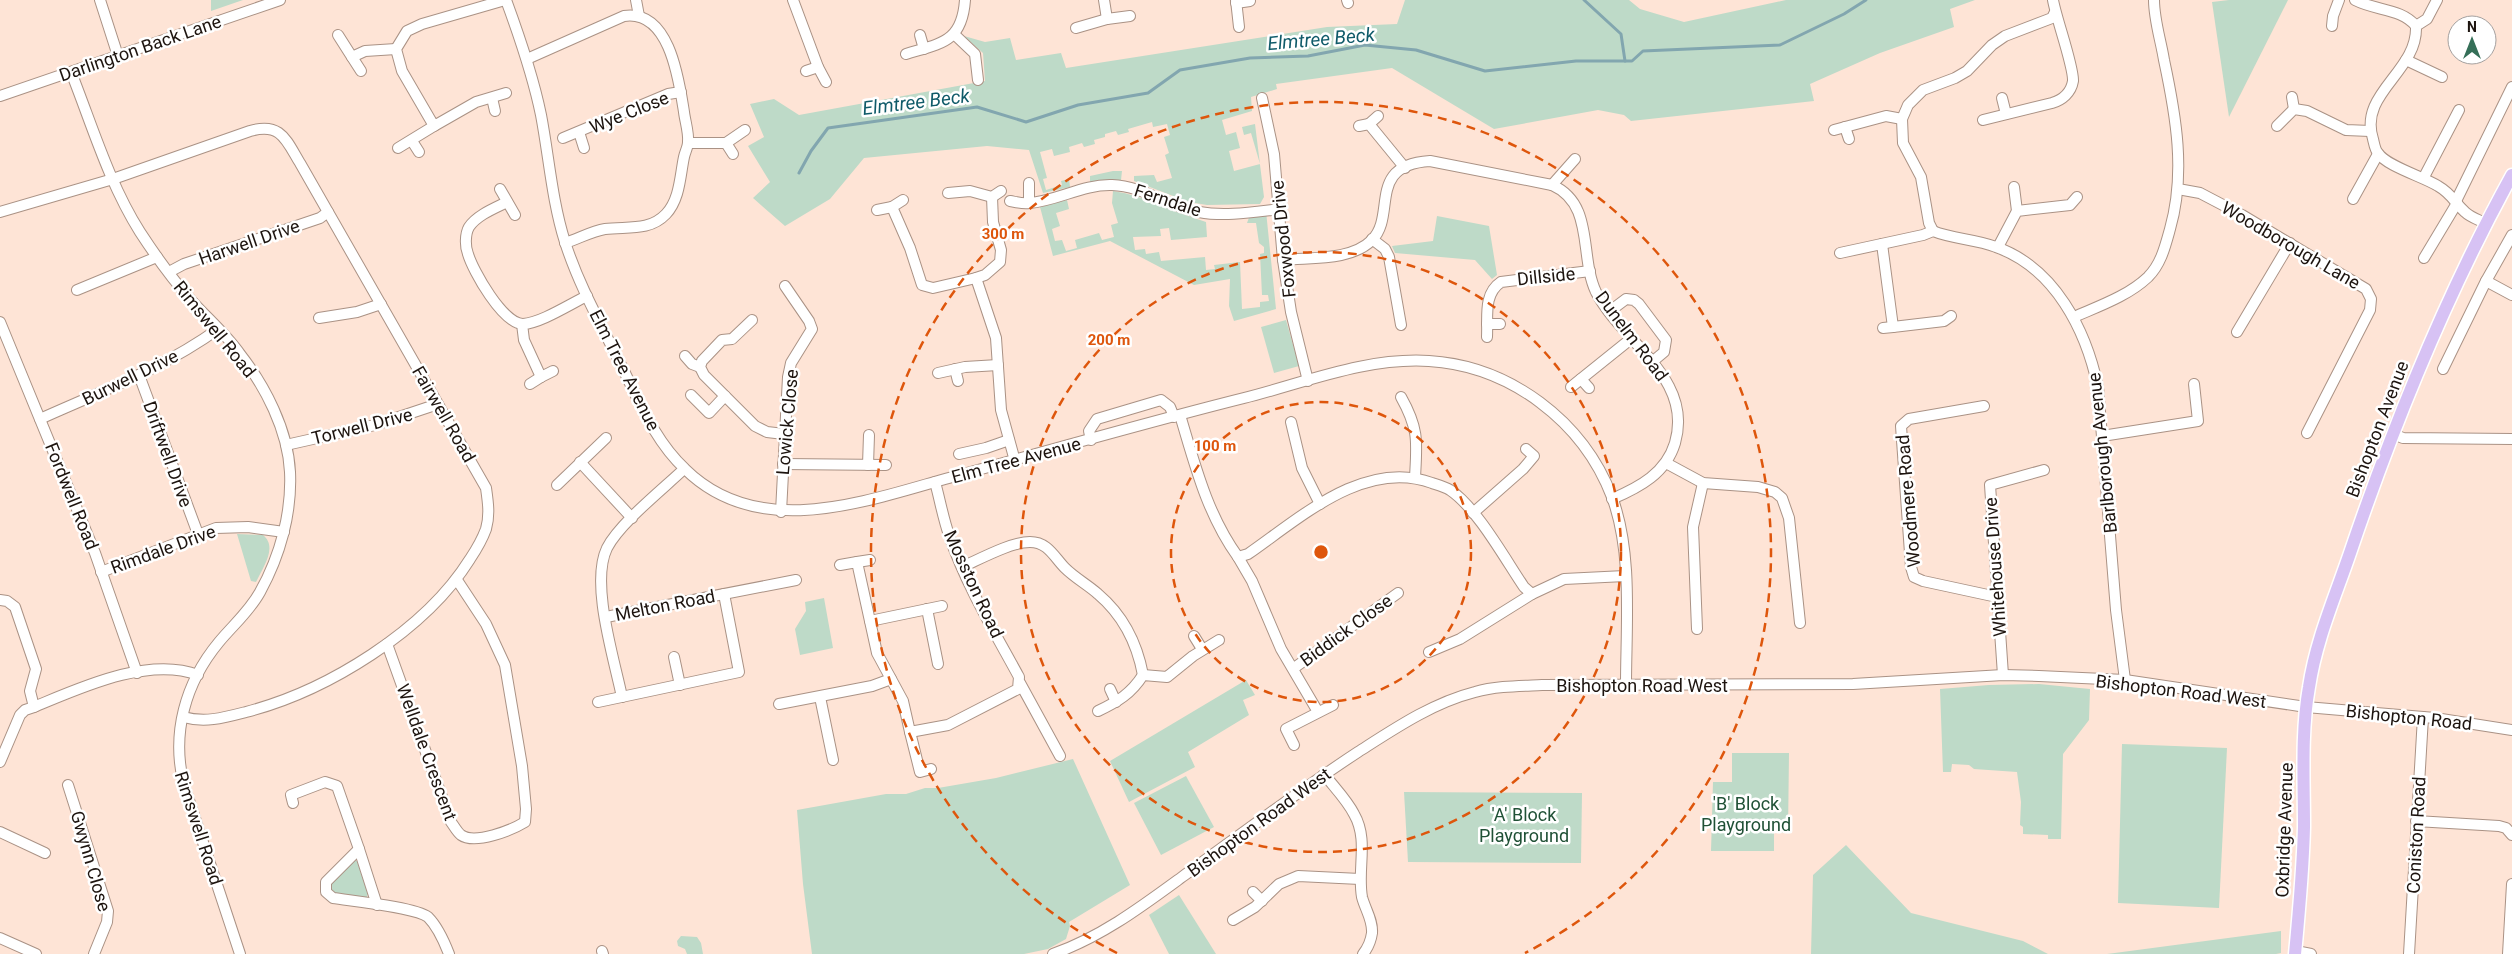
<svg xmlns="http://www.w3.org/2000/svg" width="2512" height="954" viewBox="0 0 2512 954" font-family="Roboto,sans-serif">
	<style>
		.green { fill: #bedac8 }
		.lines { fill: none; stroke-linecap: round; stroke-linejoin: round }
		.stream { stroke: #82a6af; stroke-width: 3 }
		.minor-casing { stroke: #aa9285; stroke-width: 12 }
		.major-casing { stroke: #fff; stroke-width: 15 }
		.minor { stroke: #fff; stroke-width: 10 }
		.major { stroke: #d7c2f4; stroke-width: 12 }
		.ring { fill: none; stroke: #de560c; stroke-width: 2.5; stroke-dasharray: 9 6 }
		.labels { text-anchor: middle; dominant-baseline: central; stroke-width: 5; stroke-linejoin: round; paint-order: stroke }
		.street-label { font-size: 18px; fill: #1d140f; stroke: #fff }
		.park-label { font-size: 18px; fill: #205136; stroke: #fff }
		.water-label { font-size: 19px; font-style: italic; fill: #0f5a69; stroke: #fff }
		.centre { fill: #de560c; stroke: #fff; stroke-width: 2.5 }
		.ring-label { font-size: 15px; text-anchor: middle; font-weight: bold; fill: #de560c; stroke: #fff; stroke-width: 5; stroke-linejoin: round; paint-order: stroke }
	</style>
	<rect width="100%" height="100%" fill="#fee4d6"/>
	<g class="green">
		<polygon points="211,0 243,0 211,11"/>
		<polygon points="1405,0 1629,0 1640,9 1684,22 1786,0 1975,0 1950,9 1954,27 1880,53 1810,84 1814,101 1631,121 1624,115 1598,110 1494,129 1392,68 1276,84 1277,89 1251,97 1252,111 1222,120 1226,135 1236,132 1240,148 1229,151 1234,171 1260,164 1251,133 1244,135 1242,127 1255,124 1264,197 1260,204 1207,205 1189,202 1134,181 1134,176 1154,175 1157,182 1172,178 1165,155 1169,153 1164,137 1170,135 1167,124 1153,127 1152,122 1128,129 1129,132 1118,135 1116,131 1105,134 1105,137 1094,140 1095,144 1084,147 1082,143 1069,147 1070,152 1054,156 1052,149 1040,152 1047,178 1043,179 1046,190 1062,185 1061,181 1069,179 1070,187 1043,193 1029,150 987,146 864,158 830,199 785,226 753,198 770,182 748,146 764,137 750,104 774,99 799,115 985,81 983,53 964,36 985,42 1010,38 1016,60 1061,53 1066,68 1327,27 1397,24"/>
		<polygon points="2229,0 2288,0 2229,117 2212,2"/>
		<polygon points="1113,171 1122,171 1121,180 1090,183 1090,176"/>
		<path d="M1113 191C1146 196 1174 212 1206 222L1207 237 1171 240 1169 228 1160 229 1161 236 1133 237 1135 250 1145 249 1146 254 1159 252 1161 261 1205 257 1206 270 1215 269 1214 265 1240 262 1242 309 1260 307V302L1269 301 1268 295H1262L1260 254 1264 253V247L1259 243 1256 223H1247L1251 212 1266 211 1276 309 1234 321 1229 306 1230 279 1194 285 1110 241 1053 256 1040 207 1067 200 1069 209 1056 213 1060 226 1052 229 1055 241 1062 240 1066 251 1077 248 1075 240 1099 233 1102 240 1114 237 1111 225 1118 223 1112 203Z"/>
		<polygon points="1437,216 1489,226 1497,275 1492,279 1475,260 1395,253 1392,246 1433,241"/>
		<polygon points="1286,320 1299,366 1274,373 1261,327"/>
		<path d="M237 534 263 535C278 547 263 567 256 582L251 581Z"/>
		<polygon points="824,598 833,648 800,655 795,629 806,611 805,602"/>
		<polygon points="1246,680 1255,695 1243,700 1249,715 1188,752 1195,767 1129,802 1110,761"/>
		<polygon points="2039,684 2090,689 2089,720 2063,754 2061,839 2048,839 2048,835 2023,834 2023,827 2020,825 2021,802 2017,772 1974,769 1969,765 1952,764 1951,772 1943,772 1940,689 1989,685"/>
		<polygon points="2122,744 2227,748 2219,908 2118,903"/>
		<polygon points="1732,753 1789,753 1788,833 1774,832 1774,851 1711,851 1713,782 1732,782"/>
		<polygon points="1073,759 1130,885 1069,922 1070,926 1066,939 1048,949 1024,954 812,954 803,884 797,810 886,794 906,794 925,788 938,788 996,778"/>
		<polygon points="1186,776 1214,827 1161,855 1134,803"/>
		<polygon points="1404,792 1582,793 1581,863 1408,862"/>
		<polygon points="1846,845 1911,913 2023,941 2048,954 1811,954 1813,875"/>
		<polygon points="352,861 357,861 368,894 366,899 331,893 329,886"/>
		<polygon points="1179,895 1216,954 1169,954 1149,915"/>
		<polygon points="2281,931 2281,953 2276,954 2107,954"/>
		<polygon points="681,936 697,937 701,943 703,954 687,954 685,949 678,946 677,941"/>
	</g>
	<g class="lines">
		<g class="stream">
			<polyline points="1584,0 1621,34 1625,61"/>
			<polyline points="799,173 811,151 828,128 977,107 1026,122 1078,105 1148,93 1180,70 1250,58 1308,56 1365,45 1416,50 1485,71 1576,61 1632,61 1643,51 1780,45 1844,14 1866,0"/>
		</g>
		<g class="minor-casing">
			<g id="minor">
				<polyline points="100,0 118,56"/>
				<polyline points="505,0 422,24 407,31 396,49 402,71 434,126 476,102 506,93"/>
				<path d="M506 0C520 38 533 76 541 115 549 157 552 201 565 242 579 286 602 326 622 367 640 403 655 441 685 469 757 540 860 503 945 479 1044 452 1144 423 1244 398 1304 383 1366 357 1429 361 1510 366 1583 421 1612 497 1633 553 1626 625 1626 685"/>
				<polyline points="636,0 639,16"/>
				<polyline points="793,0 818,67 826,82"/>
				<polyline points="1104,0 1107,19"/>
				<polyline points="1236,0 1239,27"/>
				<polyline points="1347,0 1348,3"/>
				<path d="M2355 0C2376 11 2401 8 2416 26"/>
				<path d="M2437 0 2427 19 2416 26C2418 72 2358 93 2373 139 2374 143 2375 150 2378 153 2386 166 2424 177 2438 186 2452 194 2454 202 2465 212 2470 217 2479 220 2485 223"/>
				<polyline points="1236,3 1250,1"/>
				<polyline points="2332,26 2333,16 2339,0"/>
				<polyline points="1076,28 1107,19 1130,16"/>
				<polyline points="338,35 352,57 365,51 396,49"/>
				<polyline points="920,35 924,49"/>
				<polyline points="955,35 975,54 978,80"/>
				<path d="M906 54C942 43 962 42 965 0"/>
				<polyline points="352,57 361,71"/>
				<path d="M527 59 624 16C670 9 679 81 684 112 685 121 689 133 688 142 688 147 685 152 684 157 680 176 680 199 666 214 649 232 626 226 605 229 592 231 578 239 565 243"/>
				<polyline points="2406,60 2442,77"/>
				<polyline points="806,71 818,67"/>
				<path d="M71 72C92 125 109 183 140 232 155 255 172 279 191 300 207 318 226 334 240 354 265 386 288 430 290 472 292 513 280 556 260 592 249 612 233 625 219 642 185 683 171 734 184 785L240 954"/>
				<polyline points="0,96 280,0"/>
				<polyline points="2292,97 2294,109"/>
				<polyline points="492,98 495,111"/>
				<polyline points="1262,98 1274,154 1283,260 1291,312 1308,381"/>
				<polyline points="2002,98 2006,114"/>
				<path d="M1983 120 2052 103C2062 100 2071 93 2073 81 2074 67 2056 18 2053 0"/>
				<polyline points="1369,124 1378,116"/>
				<polyline points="1359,126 1369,124 1405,168"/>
				<polyline points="2277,126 2294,109 2307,111 2346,130 2370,131"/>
				<polyline points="1845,127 1849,139"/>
				<polyline points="1834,130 1886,116 1902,119"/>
				<polyline points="579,132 584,148"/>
				<polyline points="563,138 668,94 681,92"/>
				<polyline points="412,141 419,152"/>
				<polyline points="688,143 726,143 745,130"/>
				<polyline points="726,143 733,154"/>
				<polyline points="398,148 434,126"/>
				<polyline points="2424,177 2459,110"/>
				<polyline points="1552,185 1575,159"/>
				<polyline points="2014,187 2017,211"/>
				<polyline points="500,189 515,215"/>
				<polyline points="2178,189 2200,193 2242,215 2366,289 2371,299 2370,310 2307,433"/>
				<polyline points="948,193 970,191 992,197 1001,191"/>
				<polyline points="2353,199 2378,154"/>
				<polyline points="903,200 892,207 910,248 922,285 933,288 976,278 985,275 1000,262 1001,250 993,222 992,197"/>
				<path d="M1010 201C1016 202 1023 204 1029 203 1057 201 1083 184 1112 185 1144 186 1168 207 1199 212 1225 217 1254 212 1280 209"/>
				<polyline points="2456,201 2512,87"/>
				<path d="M507 202C495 208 477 215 469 227 465 234 465 247 468 254 473 271 503 324 523 324 541 323 570 304 587 296"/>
				<polyline points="1029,203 1029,183"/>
				<polyline points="877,210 892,207"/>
				<path d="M0 212 113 179 250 131C281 122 286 140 300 163L486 488C488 502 490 515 486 529 482 540 476 550 470 559 425 631 327 691 246 712 223 718 205 723 183 717"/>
				<polyline points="1933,231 1929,223 1921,177 1903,143 1902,119 1908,105 1923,90 1955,78 1967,71 1992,45 2005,36 2052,18 2055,12"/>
				<polyline points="1372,239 1385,249 1389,257 1401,325"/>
				<polyline points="1882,244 1893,327 1944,321 1951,316"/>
				<polyline points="1998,247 2017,211 2070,205 2077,197"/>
				<path d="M1840 253 1923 235 1933 231C1952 239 1976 239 1996 247 2055 268 2086 330 2098 387L2116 610 2125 680"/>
				<polyline points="2424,258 2457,203"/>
				<path d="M1283 260C1311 257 1351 261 1372 240 1397 215 1366 165 1430 161L1552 185C1595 204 1579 256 1596 292 1622 343 1694 377 1675 443 1666 473 1640 487 1612 499"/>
				<polyline points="169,272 184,264 320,218 328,212"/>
				<polyline points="976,278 996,338 1001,410 1015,461"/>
				<polyline points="2486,281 2512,295"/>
				<polyline points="77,290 157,257"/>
				<polyline points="1610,311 1626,299 1634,300 1639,304 1666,340 1664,352 1652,362"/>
				<path d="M2074 317C2099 306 2128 296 2148 277 2161 264 2165 247 2170 229 2186 173 2176 116 2164 60 2161 41 2154 20 2154 0"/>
				<polyline points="319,318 357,312 381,304"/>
				<polyline points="752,320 732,339 722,340 702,361 700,367 704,375 755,426 767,432 784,434"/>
				<polyline points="0,322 95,553 137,673"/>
				<polyline points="522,324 524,340 541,377 553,371"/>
				<polyline points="1487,324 1500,324"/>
				<polyline points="1883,328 1893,327"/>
				<polyline points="2237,332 2290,243"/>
				<path d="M1487 337C1488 317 1483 294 1501 282L1590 271"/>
				<polyline points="685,356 692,364 700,367"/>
				<polyline points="955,369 958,381"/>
				<polyline points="2443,369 2486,281 2512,235"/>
				<polyline points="938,373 965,367 998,365"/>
				<polyline points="139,375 198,534"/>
				<polyline points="1581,379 1589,388"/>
				<polyline points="530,384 541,377"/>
				<polyline points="1571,387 1632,338"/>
				<polyline points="691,395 709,413 725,396"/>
				<path d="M1401 397C1419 429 1417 442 1415 477"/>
				<polyline points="1984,406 1909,419 1901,426 1911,567 1914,577 1923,581 1997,597"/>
				<path d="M1180 415C1195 465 1207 514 1238 557L1248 554C1300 518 1365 458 1432 483 1438 485 1445 487 1450 490 1477 508 1505 559 1524 587L1532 594 1564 579 1625 576"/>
				<path d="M40 419C100 392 164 368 218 329"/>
				<polyline points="1291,422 1302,468 1320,504"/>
				<polyline points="2393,434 2403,438 2512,439"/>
				<polyline points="2102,436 2198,421 2194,384"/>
				<polyline points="1091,440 1089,431 1097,419 1161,400 1170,407 1174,417"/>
				<polyline points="286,445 375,425 438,404"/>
				<polyline points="959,454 986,448 1009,440"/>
				<polyline points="580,462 632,518"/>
				<polyline points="1666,463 1703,483 1758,487 1775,492 1782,498 1789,518 1800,623"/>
				<polyline points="783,464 886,465"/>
				<polyline points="868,465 869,435"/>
				<polyline points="557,485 606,438"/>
				<polyline points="781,512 788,377 791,363 812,329 809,321 785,286"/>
				<polyline points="1473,513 1523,469 1534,456 1526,449"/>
				<polyline points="1238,557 1252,581 1281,649 1318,712"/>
				<polyline points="857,562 870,560"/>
				<path d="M840 565 857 562 877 653 903 701 910 732 948 725 1018 689 1019 677C994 631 966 585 949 535 943 518 940 500 935 482"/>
				<path d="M962 567C980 559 1011 542 1030 542 1048 542 1054 557 1065 568 1075 578 1088 585 1098 594 1124 616 1137 643 1143 675"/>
				<polyline points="101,572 216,528 248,527 284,532"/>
				<polyline points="0,600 7,601 15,607 36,669 30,691 34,707 25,710 20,715 0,762"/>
				<polyline points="927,609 938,664"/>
				<polyline points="606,617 796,580"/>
				<polyline points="870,621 942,606"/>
				<polyline points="1697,629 1693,527 1703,483"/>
				<polyline points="1194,636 1202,649"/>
				<path d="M387 644 451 822C454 826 457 832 461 835 475 845 512 830 525 822L526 809 522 766 505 665 486 624 457 580"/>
				<polyline points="1429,652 1460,639 1532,594"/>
				<polyline points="674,657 680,685"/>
				<polyline points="1294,668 1398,593"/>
				<polyline points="2003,675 1990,485 2044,470"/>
				<polyline points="1020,683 1060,756"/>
				<polyline points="1110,689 1116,702"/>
				<path d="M622 697C614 658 590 583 607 548 620 523 663 489 684 469"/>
				<polyline points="820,697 833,760"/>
				<polyline points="598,702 739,672 724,594"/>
				<polyline points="779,704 872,686 891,679"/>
				<path d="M34 707C80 688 148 656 198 675"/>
				<path d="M1098 711C1117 702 1131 694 1143 675L1167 677 1193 656 1219 640"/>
				<polyline points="910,732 920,772 931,769"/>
				<polyline points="1294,745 1286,729 1333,705"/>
				<path d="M1324 774C1334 787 1347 800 1354 814 1369 840 1357 869 1362 897 1365 909 1373 920 1372 933 1371 940 1367 949 1363 954"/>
				<polyline points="68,785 108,911 107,922 94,954"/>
				<path d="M293 803 291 795 325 782 337 786 359 849 326 882V892L333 898C352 901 415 907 428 917 438 927 444 941 449 954"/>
				<polyline points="2416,821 2499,826 2506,828 2512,835"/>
				<polyline points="0,832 45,853"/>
				<polyline points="359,849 377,905"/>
				<polyline points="1253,892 1262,901"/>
				<polyline points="1233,920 1255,907 1279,884 1298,876 1360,879"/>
				<polyline points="0,938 36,954"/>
				<polyline points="602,951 603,954"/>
				<polyline points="2296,951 2311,954"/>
				<path d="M1053 954C1101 937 1141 907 1182 877 1240 835 1297 792 1358 752 1394 729 1432 703 1475 692 1496 686 1520 686 1542 685L1853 684 2003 675 2039 676 2125 680 2306 707 2435 718 2512 730"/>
				<polyline points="2409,954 2423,717"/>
				<polyline points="2508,954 2512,884"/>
			</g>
		</g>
		<g class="major-casing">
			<path id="major" d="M2295 954C2299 912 2303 869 2304 827 2304 780 2301 732 2309 687 2316 640 2335 597 2350 553 2394 423 2446 295 2512 175"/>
		</g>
		<use href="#minor" class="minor"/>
		<use href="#major" class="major"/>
	</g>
	<g class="ring">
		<circle cx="1321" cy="552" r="150"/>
		<circle cx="1321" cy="552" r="300"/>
		<path d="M1117 953A450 450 0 1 1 1525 953"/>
	</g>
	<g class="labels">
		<g class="street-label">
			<text transform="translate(140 48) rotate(-19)">Darlington Back Lane</text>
			<text transform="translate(629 112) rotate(-22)">Wye Close</text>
			<text transform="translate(1168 200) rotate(18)">Ferndale</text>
			<text transform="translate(1283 239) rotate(-96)">Foxwood Drive</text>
			<text transform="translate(249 242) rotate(-19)">Harwell Drive</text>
			<text transform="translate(2291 245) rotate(30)">Woodborough Lane</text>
			<text transform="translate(1546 276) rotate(-6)">Dillside</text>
			<text transform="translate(215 329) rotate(51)">Rimswell Road</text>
			<text transform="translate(1632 336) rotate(53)">Dunelm Road</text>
			<text transform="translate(625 370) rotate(63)">Elm Tree Avenue</text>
			<text transform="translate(130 377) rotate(-26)">Burwell Drive</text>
			<text transform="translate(444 414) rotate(60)">Fairwell Road</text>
			<text transform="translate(787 422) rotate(-85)">Lowick Close</text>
			<text transform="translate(362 426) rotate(-14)">Torwell Drive</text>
			<text transform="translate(2377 429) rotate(-69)">Bishopton Avenue</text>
			<text transform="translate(2102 453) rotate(-96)">Barlborough Avenue</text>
			<text transform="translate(168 454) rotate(70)">Driftwell Drive</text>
			<text transform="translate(1016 460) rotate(-15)">Elm Tree Avenue</text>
			<text transform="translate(72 496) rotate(68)">Fordwell Road</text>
			<text transform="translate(1908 501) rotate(-95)">Woodmere Road</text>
			<text transform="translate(163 549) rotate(-20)">Rimdale Drive</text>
			<text transform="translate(1995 567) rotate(-94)">Whitehouse Drive</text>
			<text transform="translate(974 584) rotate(65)">Mosston Road</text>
			<text transform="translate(665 605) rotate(-11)">Melton Road</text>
			<text transform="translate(1346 630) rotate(-36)">Biddick Close</text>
			<text x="1642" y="685">Bishopton Road West</text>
			<text transform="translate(2181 691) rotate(7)">Bishopton Road West</text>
			<text transform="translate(2409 717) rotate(6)">Bishopton Road</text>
			<text transform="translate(427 752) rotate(70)">Welldale Crescent</text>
			<text transform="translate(1259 822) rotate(-36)">Bishopton Road West</text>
			<text transform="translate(199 828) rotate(72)">Rimswell Road</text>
			<text transform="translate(2284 830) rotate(-88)">Oxbridge Avenue</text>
			<text transform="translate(2416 835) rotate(-87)">Coniston Road</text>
			<text transform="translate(91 861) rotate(74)">Gwynn Close</text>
		</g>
		<g class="park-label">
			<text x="1746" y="803">'B' Block<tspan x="1746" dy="21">Playground</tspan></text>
			<text x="1524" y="814">'A' Block<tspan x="1524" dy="21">Playground</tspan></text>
		</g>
		<g class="water-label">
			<text transform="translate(1321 39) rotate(-5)">Elmtree Beck</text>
			<text transform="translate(916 102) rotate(-7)">Elmtree Beck</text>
		</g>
	</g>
	<circle cx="1321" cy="552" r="8" class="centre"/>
	<g class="ring-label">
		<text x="1003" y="239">300 m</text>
		<text x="1109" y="345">200 m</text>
		<text x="1215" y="451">100 m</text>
	</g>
	<g transform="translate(2472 40)"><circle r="24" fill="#ffffff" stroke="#a5a19f"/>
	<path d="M0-4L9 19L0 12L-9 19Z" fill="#356f58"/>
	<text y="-8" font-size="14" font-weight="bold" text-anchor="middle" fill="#1d140f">N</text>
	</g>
</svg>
